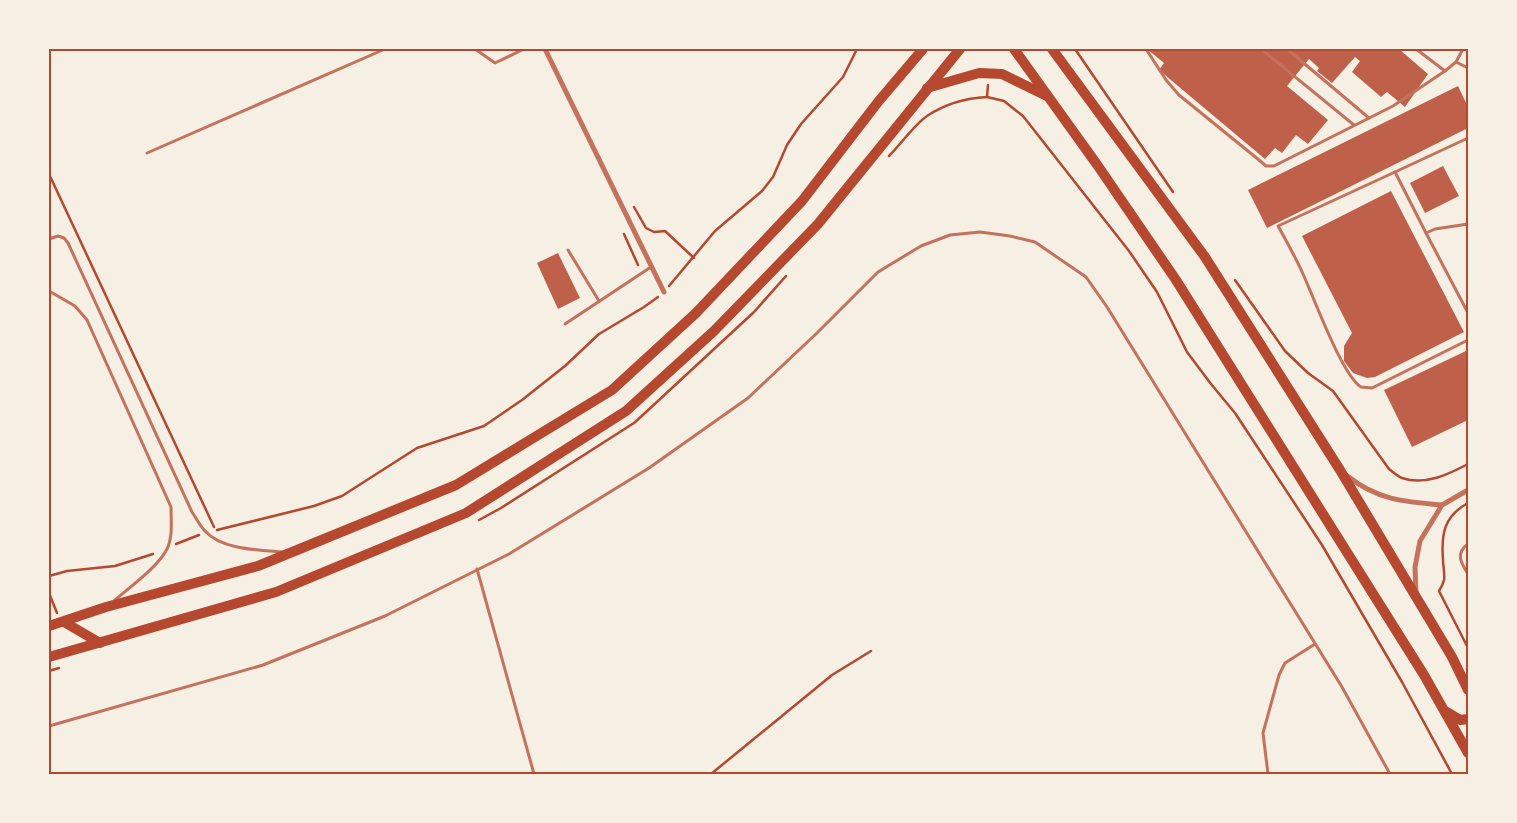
<svg xmlns="http://www.w3.org/2000/svg" width="1517" height="823" viewBox="0 0 1517 823" font-family="Mulish,sans-serif">
	<style>
		.building { fill: #bf614a }
		.lines { fill: none; stroke-linecap: round; stroke-linejoin: round }
		.path { stroke: #b5482f; stroke-width: 2.5 }
		.service { stroke: #c5725c; stroke-width: 3 }
		.minor { stroke: #c5725c; stroke-width: 5 }
		.primary { stroke: #b5482f; stroke-width: 10 }
		.neatline { fill: none; stroke: #b5482f; stroke-width: 2 }
	</style>
	<rect width="100%" height="100%" fill="#f6efe4"/>
	<g class="building">
		<polygon points="1147,49 1399,49 1428,74 1405,107 1387,92 1381,97 1352,72 1360,61 1355,57 1332,83 1317,71 1319,68 1309,59 1287,86 1328,120 1308,144 1296,135 1282,153 1275,148 1265,159 1159,70 1164,63"/>
		<polygon points="1458,86 1468,107 1468,128 1267,228 1248,190"/>
		<polygon points="1443,166 1459,196 1425,213 1410,183"/>
		<polygon points="1391,191 1464,332 1375,377 1367,378 1353,373 1344,361 1344,346 1352,333 1302,236"/>
		<polygon points="558,253 580,298 558,309 537,263"/>
		<polygon points="1468,350 1468,420 1412,447 1384,390"/>
	</g>
	<g class="lines">
		<g class="path">
			<polyline points="1075,49 1173,192"/>
			<polyline points="988,85 987,97 1004,101 1023,116 1129,251 1157,292 1187,352 1211,384 1235,413 1322,545 1402,682 1452,774"/>
			<path d="M889 156C901 144 914 125 927 116 945 104 966 98 987 97"/>
			<polyline points="49,174 214,527"/>
			<polyline points="634,207 646,228 654,232 665,231 694,258"/>
			<polyline points="624,234 638,265"/>
			<path d="M1235 280 1285 351 1308 373 1333 391 1389 469C1393 472 1397 476 1402 478 1425 486 1449 474 1468 464"/>
			<polyline points="669,286 715,231 762,191 773,177 787,145 801,124 843,77 857,49"/>
			<path d="M1468 503C1444 516 1441 534 1443 560 1443 566 1445 574 1444 580 1443 584 1441 588 1439 591L1468 648"/>
			<polyline points="479,520 501,508 634,423 645,413 754,312 786,276"/>
			<polyline points="217,530 314,506 342,496 417,448 484,426 522,400 565,366 599,334 644,307 658,297"/>
			<polyline points="176,544 199,535"/>
			<polyline points="49,576 67,571 115,566 153,554"/>
			<polyline points="49,593 57,613"/>
			<polyline points="49,671 59,668"/>
			<polyline points="711,774 832,675 871,651"/>
		</g>
		<g class="service">
			<polyline points="475,49 495,63 524,49"/>
			<polyline points="1146,49 1166,80 1179,95 1259,160 1266,166 1274,166 1393,106 1445,71 1456,62 1463,49"/>
			<polyline points="1261,49 1354,125"/>
			<polyline points="1287,49 1369,118"/>
			<polyline points="1416,49 1445,71"/>
			<polyline points="1456,62 1468,68"/>
			<polyline points="1468,138 1395,172 1426,233 1435,229 1468,224"/>
			<polyline points="147,153 385,49"/>
			<path d="M1395 172 1278 226C1287 242 1296 258 1303 274 1314 298 1342 375 1361 387L1372 388 1468 340"/>
			<polyline points="1426,233 1468,313"/>
			<path d="M49 239 58 236 64 238 68 243 192 512C196 518 200 526 205 531 222 550 259 550 283 552"/>
			<polyline points="568,250 599,301"/>
			<path d="M49 291 75 306 87 320 171 507C171 520 173 537 167 549 158 567 130 587 115 600"/>
			<polyline points="565,324 651,267"/>
			<path d="M1468 544C1455 553 1461 563 1468 574"/>
			<polyline points="477,569 534,774"/>
			<polyline points="49,726 263,665 385,616 509,554 649,468 748,398 817,333 878,272 921,246 950,235 980,232 1010,236 1035,242 1086,277 1107,307 1342,687 1390,774"/>
			<polyline points="1268,774 1263,733 1279,675 1285,663 1315,644"/>
		</g>
		<g class="minor">
			<polyline points="545,49 664,292"/>
			<path d="M1346 475C1377 500 1404 502 1442 505"/>
			<polyline points="1416,594 1415,567 1420,541 1442,505 1468,490"/>
		</g>
		<g class="primary">
			<polyline points="1014,49 1098,166 1176,280 1424,675 1468,753"/>
			<polyline points="1052,49 1205,257 1340,470 1452,657 1468,690"/>
			<polyline points="927,88 979,73 1002,74 1047,96"/>
			<polyline points="64,622 100,643"/>
			<polyline points="49,626 106,607 258,566 456,485 612,390 696,313 802,201 878,102 923,49"/>
			<polyline points="49,657 276,592 466,513 626,411 714,331 818,224 960,49"/>
			<polyline points="1447,712 1460,720 1468,719"/>
		</g>
	</g>
	<rect width="1517" height="823" fill="none" stroke="#f6efe4" stroke-width="100"/>
	<rect x="50" y="50" width="1417" height="723" class="neatline"/>
</svg>
